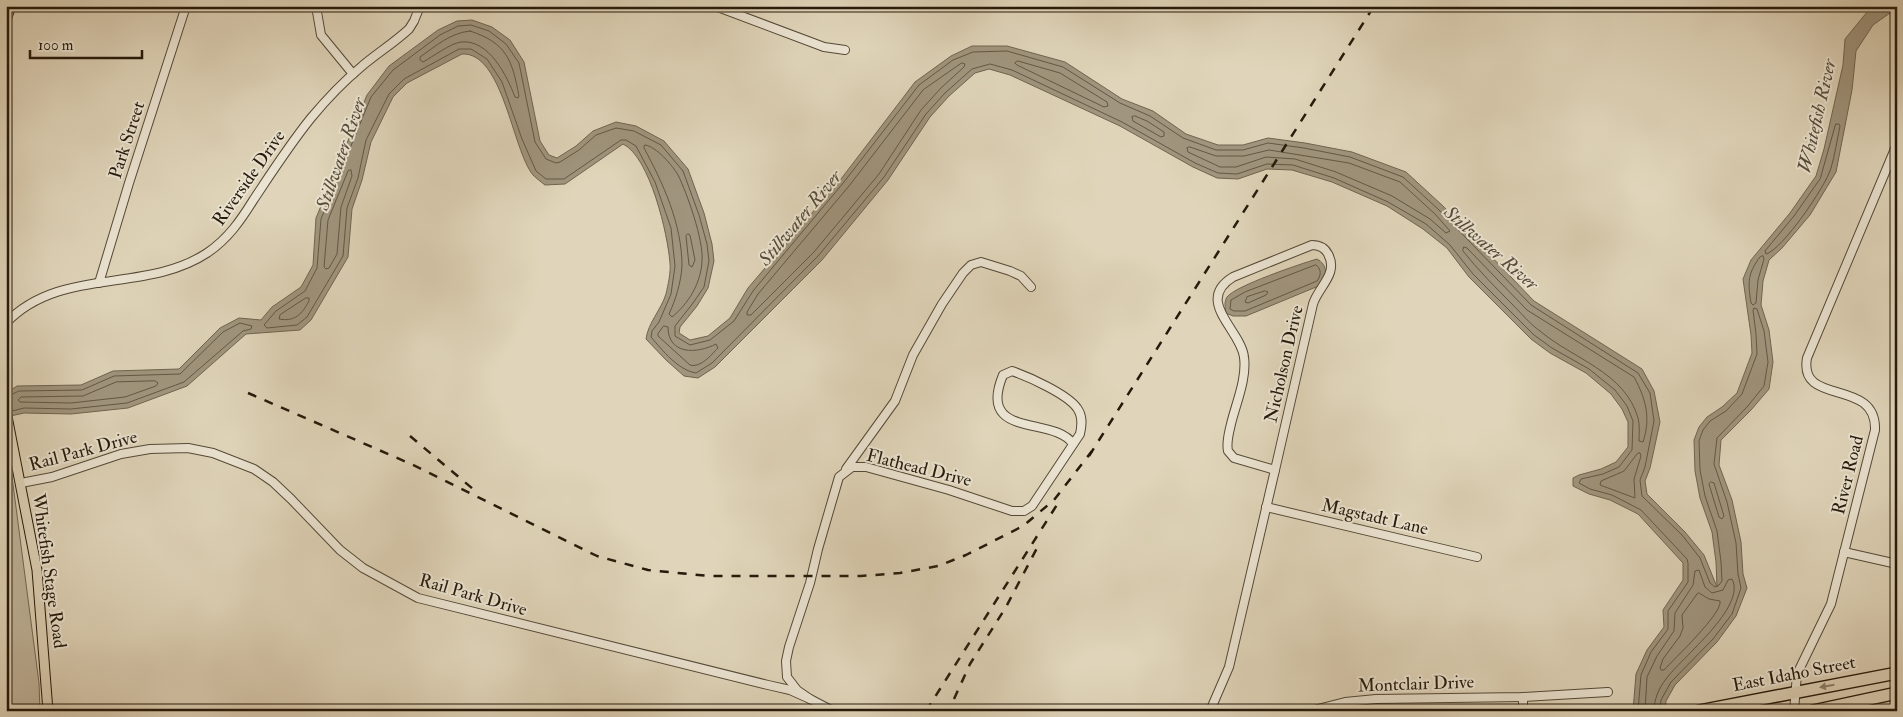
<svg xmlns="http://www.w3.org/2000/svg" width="1903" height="717" viewBox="0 0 1903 717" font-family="'IM FELL Double Pica',serif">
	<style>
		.green { fill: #c0b59c; stroke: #726854 }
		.water { fill: #a0957e; stroke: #6f6450 }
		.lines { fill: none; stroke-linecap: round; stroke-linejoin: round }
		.shore { stroke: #625844; stroke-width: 1 }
		.minor-casing { stroke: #544937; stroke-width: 10 }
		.major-casing { stroke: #251a0b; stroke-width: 11 }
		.highway-casing { stroke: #251a0b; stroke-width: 14 }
		.minor { stroke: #ebe4d2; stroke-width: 8 }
		.major { stroke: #e0d5ba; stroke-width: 9 }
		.highway { stroke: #e0d5ba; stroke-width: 11 }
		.rail { stroke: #251a0b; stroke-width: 2.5; stroke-dasharray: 9 9; stroke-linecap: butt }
		.oneway { fill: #8c816b }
		.labels { text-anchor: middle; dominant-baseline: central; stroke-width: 4; stroke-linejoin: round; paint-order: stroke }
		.street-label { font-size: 18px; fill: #251a0b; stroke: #ebe4d2 }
		.water-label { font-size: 19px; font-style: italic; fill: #564b39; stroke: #ebe4d2 }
	</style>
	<rect width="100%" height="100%" fill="#e0d5ba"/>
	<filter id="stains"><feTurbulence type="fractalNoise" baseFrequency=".004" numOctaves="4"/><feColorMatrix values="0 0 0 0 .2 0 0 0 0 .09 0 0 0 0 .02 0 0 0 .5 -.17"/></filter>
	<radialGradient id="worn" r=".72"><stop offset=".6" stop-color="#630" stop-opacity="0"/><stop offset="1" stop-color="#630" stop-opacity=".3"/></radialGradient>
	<polygon class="green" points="6,466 11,469 39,683 40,711 6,711"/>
	<g class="water">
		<path d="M1872 6H1897V8L1873 25 1856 51 1852 90 1836 172 1810 215 1782 248 1769 260 1763 281 1761 305 1769 330 1773 362 1769 389 1751 410 1721 440 1719 465 1732 500 1741 542 1743 574 1747 588 1736 616 1717 642 1675 685 1666 701 1665 711H1633L1636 674 1647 650 1664 627 1663 610 1683 580V563L1638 514 1610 500 1589 494 1573 486V478L1579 475 1601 469 1616 462 1628 447V422L1622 409 1611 394 1586 373 1550 353 1531 339 1469 277 1447 248 1423 229 1387 206 1332 182 1292 170 1267 169 1238 179 1217 178 1193 167 1120 126 1010 75 989 69 975 73 949 96 930 117 888 180 822 260 715 367 698 378 684 376 666 360 646 339C648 323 661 310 666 294 668 285 671 272 670 263 668 235 650 157 623 144L565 184 545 185C541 182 536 178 533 175 512 149 503 52 462 54L407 83 393 97 371 142 362 180 352 209 348 257 311 320 300 330 246 334 187 386 128 408 71 414 24 413 6 417V393L17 386 81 385 113 371 179 369 220 328 239 318 261 320 272 307 301 287 313 265 316 218 367 95 389 66 438 30 457 21 472 20 492 27 510 40 524 62 540 141 549 155 557 158 576 146 593 131 616 122 636 126 664 141 688 169 704 213 712 244 714 261 708 288 697 306 680 327 679 333 690 340 708 336 730 318 748 288 841 179 915 82 951 56 972 46H1007L1065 62 1122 99 1153 111 1186 134 1218 145H1243L1268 138 1305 143 1352 152 1406 172 1443 206 1534 301 1642 369 1654 391 1660 422 1650 468 1645 481 1647 494 1685 532 1704 555 1717 587 1716 562 1712 532 1700 498 1695 471 1694 440 1699 427 1707 417 1722 407 1737 393 1752 353 1751 335 1743 279 1751 260 1790 213 1816 176 1824 149 1843 65 1845 39Z"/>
		<path d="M1317 259C1328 265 1327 275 1321 285L1246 316H1233L1226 313C1225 307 1224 302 1227 297 1235 286 1300 264 1317 259Z"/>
	</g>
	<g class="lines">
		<g class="shore">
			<path d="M470 31C507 43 512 60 519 96L518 98 515 97C507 76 489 39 461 42 449 44 434 56 423 62L420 60V57C436 46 450 33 470 31Z"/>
			<polygon points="1018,61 1060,73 1107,102 1108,106 1104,107 1017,65 1015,63"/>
			<polygon points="962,63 965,64 964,67 941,88 921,110 879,174 814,252 751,315 747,315 747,312 758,294 849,186 923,90"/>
			<polygon points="1135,116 1147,121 1164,132 1164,136 1161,137 1133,121 1132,117"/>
			<path d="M1836 124H1839L1840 126C1837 140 1835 155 1831 168 1826 186 1782 250 1766 254L1765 251 1794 216 1820 179Z"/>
			<path d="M645 145C656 146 673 166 678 175 687 193 704 241 702 261 701 283 689 303 672 317L669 314C676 299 681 282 682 266 682 224 663 183 644 148Z"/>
			<polygon points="1190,147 1216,156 1244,156 1269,150 1349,163 1400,182 1435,214 1450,231 1446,233 1430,219 1392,196 1336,172 1295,159 1266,157 1236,167 1220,167 1188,152 1187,148"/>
			<polygon points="351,170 352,176 341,207 337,254 329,268 326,269 324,267 328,220 348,171"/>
			<polygon points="688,234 690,235 695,260 692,267 689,265 686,236"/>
			<path d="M1464 247 1467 248 1527 310 1634 377C1646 399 1651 418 1643 442L1639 441C1639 434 1640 425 1638 418 1625 372 1573 359 1540 331 1530 324 1521 313 1512 304 1495 287 1478 270 1463 251Z"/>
			<path d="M1763 256 1764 259 1758 280 1756 303 1753 305 1751 303C1748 283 1747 274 1760 257Z"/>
			<path d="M1316 265C1322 269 1321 276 1317 281L1245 311H1234L1230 309 1231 300 1245 292Z"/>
			<polygon points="1265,291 1268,292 1266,295 1248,303 1245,302 1247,297"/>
			<path d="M306 298H309V301C302 314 295 322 279 319L280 315Z"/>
			<path d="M664 326 668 327C668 355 697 354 716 344L718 348C711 355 701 368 690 365L658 336V334Z"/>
			<polygon points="155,381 158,383 156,386 125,397 71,403 20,402 18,400 21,397 83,396 116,382"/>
			<polyline points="6,397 19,391 82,390 114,376 180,374 223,332 240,323 252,326 251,329 243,331 184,382 127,403 71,409 24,408 12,411"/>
			<polygon points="1640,453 1641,456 1634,479 1635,498 1600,485 1601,481 1624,471 1637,454"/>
			<polygon points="1711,482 1714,483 1724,516 1722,519 1719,517 1709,484"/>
			<path d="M1699 593 1709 599 1720 601C1723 613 1674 659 1664 670H1661L1660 668 1663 659 1680 636 1683 628 1682 615 1697 594Z"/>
			<path d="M1638 711 1641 675 1651 652 1668 629V611L1688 582V563L1687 559 1641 510 1612 495 1590 489 1579 483 1581 479 1603 474 1619 467 1632 450 1633 421 1627 406 1615 390 1589 369 1552 348 1534 335 1473 274 1450 245 1426 224 1388 202 1334 178 1293 165 1267 164 1237 174 1218 173 1195 163 1122 122 1012 70 990 64 972 69 945 93 926 114 884 177 818 256 712 363 696 373C678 370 663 351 651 337L652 331 659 322 671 294 675 266 671 228 655 182 636 146 626 140H621L564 179H546L536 171 522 139 502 82 487 59 471 49H459L404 79 389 94 366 140 358 178 347 208 343 256 307 317 297 325 267 328 264 325 276 311 305 291 317 268 321 219 371 97 393 70 440 35 458 26 471 25 489 31 506 44 519 63 535 142 546 159 556 163 560 162 579 150 596 135 616 128 634 131 661 145 683 171 699 215 707 244 709 261 704 287 693 303 675 326V336L690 345 710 340 734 321 753 291 844 182 919 85 953 60 973 52 1007 51 1063 67 1120 103 1150 116 1183 138 1216 150H1243L1268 143 1304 148 1350 157 1403 177 1439 210 1531 305 1638 373 1650 393 1654 421 1645 467 1640 480 1642 496 1682 535 1700 558 1710 583 1715 587 1719 585 1722 581 1721 562 1717 531 1705 496 1700 470 1699 441 1703 430 1710 421 1726 411 1742 394 1757 354 1756 334 1753 310 1754 308 1757 309 1764 331 1768 362 1764 386 1747 407 1717 438 1714 464 1727 502 1736 543 1738 574 1741 588 1732 614 1713 639 1671 682 1661 700 1660 711"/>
			<path d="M1645 711 1647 677 1657 656 1674 631 1675 613 1693 585 1695 571 1699 570 1705 587 1712 593 1723 590 1728 580 1732 579C1747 607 1681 658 1666 679 1659 688 1654 699 1654 711"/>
		</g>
		<g class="minor-casing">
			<g id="minor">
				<polyline points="316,6 321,35 353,74"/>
				<polyline points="715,6 824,47 845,50"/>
				<path d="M1312 245C1319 245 1325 248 1328 254 1339 274 1318 287 1313 304L1275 470 1234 458 1228 451C1226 442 1229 433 1231 424 1236 403 1247 379 1244 357 1241 330 1194 301 1233 277Z"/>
				<polyline points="99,283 129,183 186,6"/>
				<path d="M6 323C60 266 145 294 207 253 228 239 241 220 254 199 272 172 290 144 311 118 326 100 343 82 361 67 376 54 394 43 409 29L414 21 420 6"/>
				<polyline points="846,469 895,401 913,355 942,304 963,273 971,265 981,262 1010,271 1021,276 1031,287"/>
				<polyline points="21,483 52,477 121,454 150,449 188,448 213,453 254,469 273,482 291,499 340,550 363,568 418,598 768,685 790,690 810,699"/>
				<polyline points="1266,507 1477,557"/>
				<polyline points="1844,552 1897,564"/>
				<path d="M833 711 810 699 797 690 787 677 786 661 789 647 810 583 818 549 839 477 852 467H866L949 490 1012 511H1024L1032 506 1080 434C1082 425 1083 416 1077 408 1067 394 1029 377 1012 371L1003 375C976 440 1054 415 1073 444"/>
				<polyline points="1210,711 1229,667 1275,470"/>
				<polyline points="1310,711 1345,702 1376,699 1523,697 1608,692"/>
				<polyline points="1523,711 1523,697"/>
				<path d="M1794 711 1797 674 1831 604 1875 430C1877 377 1798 407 1807 358L1897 144"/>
			</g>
		</g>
		<g class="major-casing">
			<g id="major">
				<polyline points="6,20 11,6"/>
				<polyline points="6,411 37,570 48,711"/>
			</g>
		</g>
		<g class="highway-casing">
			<g id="highway">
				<polyline points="1699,711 1897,673"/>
				<polyline points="1813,711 1897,693"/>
			</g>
		</g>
		<use href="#minor" class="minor"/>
		<use href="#major" class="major"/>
		<use href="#highway" class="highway"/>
		<g class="rail">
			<polyline points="248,393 411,464 597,556 648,570 709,576 861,576 900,573 938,566 966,555 1023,526 1054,500 1092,451"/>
			<polyline points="410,436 473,489"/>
			<polyline points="1089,456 1374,6"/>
			<polyline points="954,699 970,664 1006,607 1037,548"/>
			<polyline points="926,711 1060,500"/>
		</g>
	</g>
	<defs><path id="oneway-solid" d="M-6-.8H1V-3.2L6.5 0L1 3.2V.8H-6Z" transform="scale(1.25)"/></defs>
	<use class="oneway" href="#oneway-solid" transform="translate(1827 686) rotate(170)"/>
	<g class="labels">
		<g class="street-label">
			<text transform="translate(127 140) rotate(-72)">Park Street</text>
			<text transform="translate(249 178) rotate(-55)">Riverside Drive</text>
			<text transform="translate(1284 364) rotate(-77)">Nicholson Drive</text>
			<text transform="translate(83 451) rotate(-15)">Rail Park Drive</text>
			<text transform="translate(919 468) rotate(14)">Flathead Drive</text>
			<text transform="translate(1848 475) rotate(-76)">River Road</text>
			<text transform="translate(1375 517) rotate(13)">Magstadt Lane</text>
			<text transform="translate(49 571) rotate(82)">Whitefish Stage Road</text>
			<text transform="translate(473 595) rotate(16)">Rail Park Drive</text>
			<text transform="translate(1794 674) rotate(-11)">East Idaho Street</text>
			<text transform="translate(1416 684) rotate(-2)">Montclair Drive</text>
		</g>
		<g class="water-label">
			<text transform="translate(1817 116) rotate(-77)">Whitefish River</text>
			<text transform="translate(341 154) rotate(-71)">Stillwater River</text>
			<text transform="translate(800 218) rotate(-50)">Stillwater River</text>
			<text transform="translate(1491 248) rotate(41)">Stillwater River</text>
		</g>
	</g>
	<rect width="1903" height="717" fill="none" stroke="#e0d5ba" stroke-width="25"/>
	<rect x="8" y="8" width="1888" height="702" fill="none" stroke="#251a0b" stroke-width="2.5"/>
	<rect x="12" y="12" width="1878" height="692" fill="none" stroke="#251a0b"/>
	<path d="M30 50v8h112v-8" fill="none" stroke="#251a0b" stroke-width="2.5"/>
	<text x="38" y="50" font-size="15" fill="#251a0b" stroke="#ebe4d2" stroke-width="4" paint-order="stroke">100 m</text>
	<rect width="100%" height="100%" filter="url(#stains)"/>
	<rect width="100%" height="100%" fill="url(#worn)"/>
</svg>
